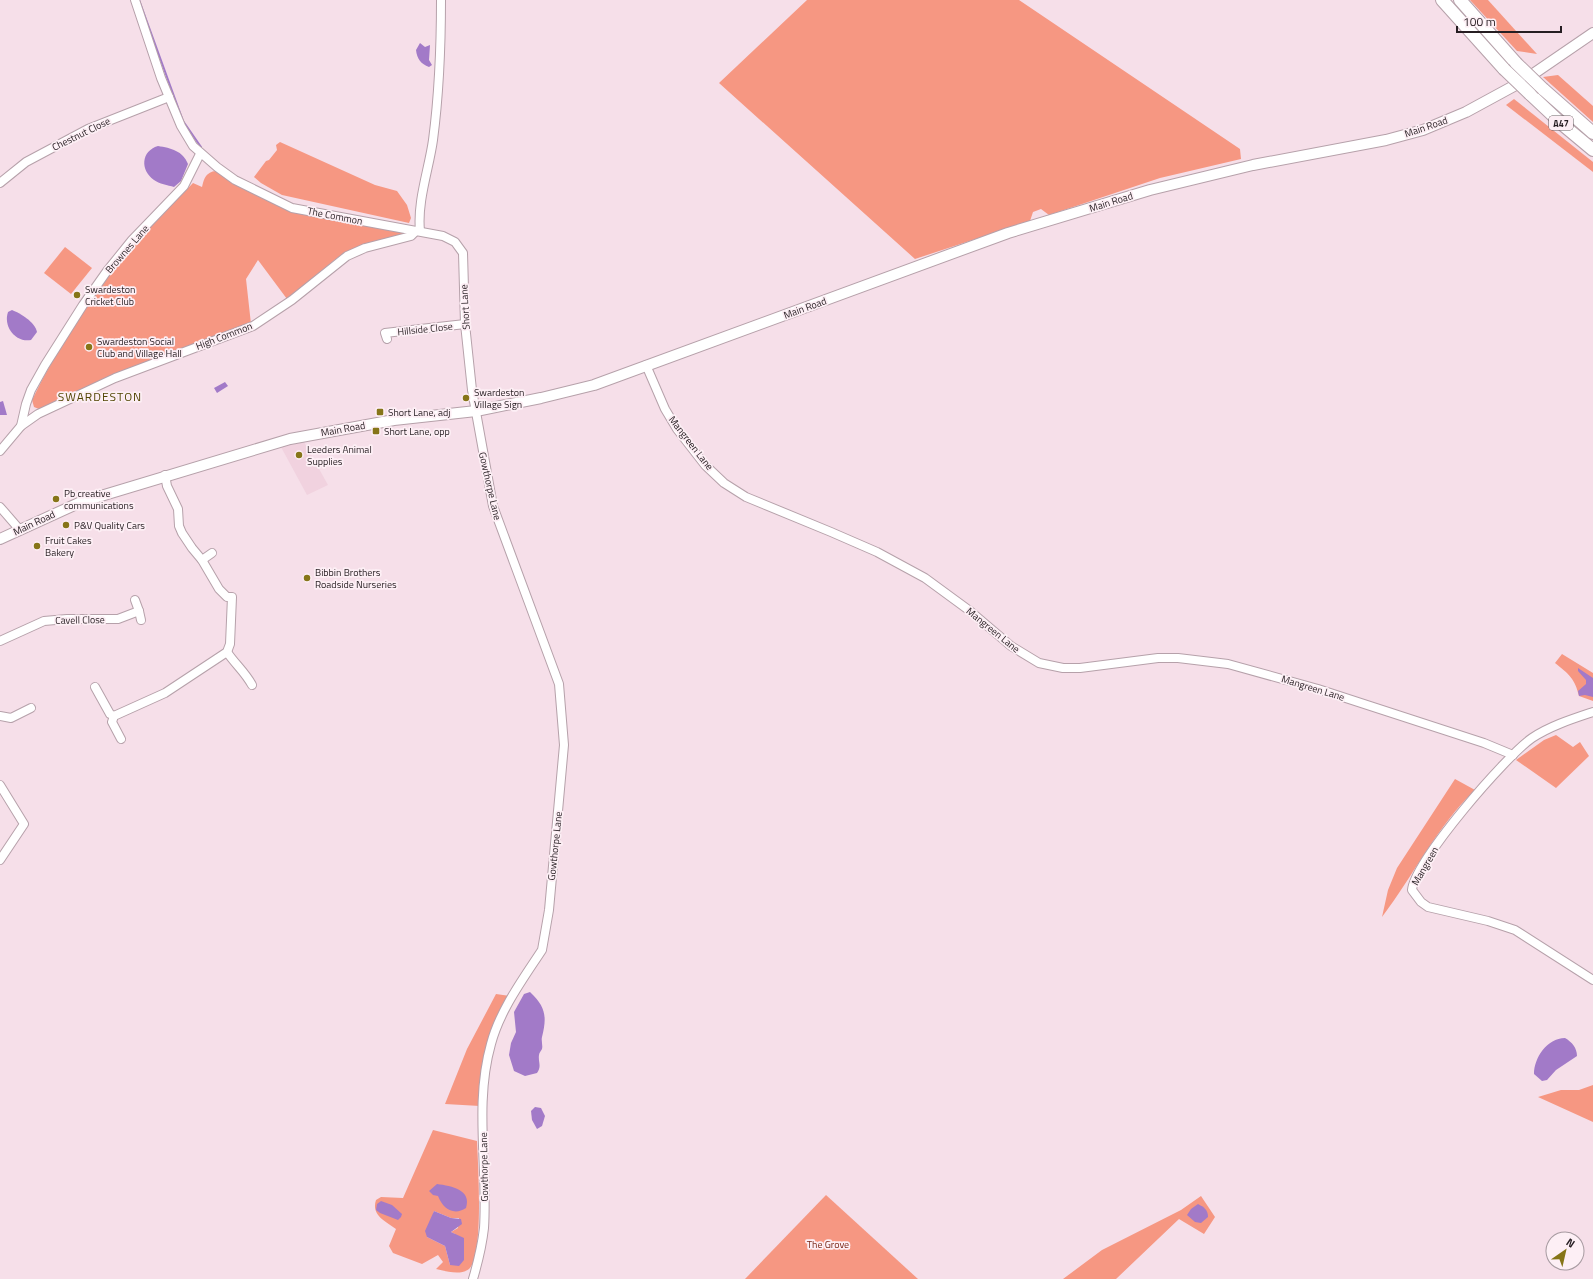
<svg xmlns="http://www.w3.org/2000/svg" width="1593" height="1279" viewBox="0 0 1593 1279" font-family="'Titillium Web',sans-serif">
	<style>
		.built { fill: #f1d2df }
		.green { fill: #f69782; fill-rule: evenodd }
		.water { fill: #a27ac8 }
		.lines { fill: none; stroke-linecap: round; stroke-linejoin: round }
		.stream { stroke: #a27ac8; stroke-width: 2 }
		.minor-casing { stroke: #b6a1aa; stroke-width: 10 }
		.major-casing { stroke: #b6a1aa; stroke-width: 12 }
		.highway-casing { stroke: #b6a1aa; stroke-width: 14 }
		.minor { stroke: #fff; stroke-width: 8 }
		.major { stroke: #fff; stroke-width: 10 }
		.highway { stroke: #fff; stroke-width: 12 }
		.highway-bridge-casing { stroke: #b6a1aa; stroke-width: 14; stroke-linecap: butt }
		.highway-bridge { stroke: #fff; stroke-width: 12 }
		.poi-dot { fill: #867518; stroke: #fdeff5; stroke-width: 1.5 }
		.labels { text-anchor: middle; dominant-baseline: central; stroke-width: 3.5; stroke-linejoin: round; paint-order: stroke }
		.shield { fill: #fdeff5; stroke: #665d61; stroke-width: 1 }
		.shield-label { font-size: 9px; font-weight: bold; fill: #261e22 }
		.street-label { font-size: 10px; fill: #261e22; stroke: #fdeff5 }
		.poi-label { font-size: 10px; fill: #261e22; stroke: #fdeff5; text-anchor: start }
		.park-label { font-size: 10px; fill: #7a2615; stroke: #fdeff5 }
		.quarter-label { font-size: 12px; letter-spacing: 1px; fill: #514502; stroke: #fdeff5 }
	</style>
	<rect width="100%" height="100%" fill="#f6dfe9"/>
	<polygon class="built" points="304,442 328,485 307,495 281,447"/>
	<g class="green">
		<polygon points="807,0 1019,0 1240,149 1241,159 1160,178 1049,215 1041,209 1033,212 1030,221 915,259 719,83"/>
		<polygon points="1470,0 1488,0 1537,54 1517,51"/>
		<polygon points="1558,75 1593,106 1593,122 1543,77"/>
		<polygon points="1514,99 1593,162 1593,172 1506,105"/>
		<polygon points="280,142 375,185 397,191 407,205 411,218 409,223 282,195 261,183 254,177 266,161 269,160 277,150 276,145"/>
		<path d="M216 171 293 211 321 218 409 233 349 251 337 258 287 299 258 260 246 279 251 324 143 364 39 409 34 407 32 400C59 345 93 291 133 244 151 222 174 203 193 183L202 187C204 178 206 172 216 171Z"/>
		<polygon points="65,247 92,268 71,294 44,273"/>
		<path d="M1562 654 1593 673V701L1579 696C1575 679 1569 674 1555 663Z"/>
		<polygon points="1556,735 1573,747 1580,742 1589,756 1556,788 1516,760 1544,740"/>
		<path d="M1455 779 1475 790C1437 826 1414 875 1382 917L1388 890 1397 868Z"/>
		<polygon points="496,994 510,996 496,1022 480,1106 445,1104 467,1049"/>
		<polygon points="1593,1085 1593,1122 1538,1097 1561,1090 1579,1090"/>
		<path d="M433 1130 477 1141C478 1162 484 1257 469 1269 460 1276 446 1271 436 1269L443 1262 438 1255 422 1264 393 1253 389 1246 396 1229C385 1221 371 1215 376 1200L381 1197 403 1198ZM434 1211 451 1218H459L458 1228 451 1232 455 1234 450 1265 445 1246 427 1237Z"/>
		<polygon points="826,1195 918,1279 745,1279"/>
		<polygon points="1201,1196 1215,1217 1204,1234 1179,1219 1116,1279 1063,1279 1102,1250 1181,1210"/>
	</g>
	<g class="water">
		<path d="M420 43 425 47 430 45 429 60 432 65 429 67C421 64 417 59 416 50Z"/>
		<path d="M158 146C171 148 183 151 188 164L181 181 174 187C168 185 159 184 154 180 140 170 141 151 158 146Z"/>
		<path d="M12 310C20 313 35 322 37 332L31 340C15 343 3 326 8 312Z"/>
		<polygon points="225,382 228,386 217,393 214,388"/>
		<polygon points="3,401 7,415 0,415 0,402"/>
		<polygon points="1578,668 1593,678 1593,697 1585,695 1579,696 1578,691 1586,684 1586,680 1578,671"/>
		<path d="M530 992C546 1007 547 1017 542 1037 541 1041 543 1045 542 1049 541 1051 539 1053 539 1055 538 1062 542 1066 537 1073L525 1076 514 1071 509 1055 511 1043 516 1032 514 1012 524 994Z"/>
		<path d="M1565 1038C1572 1042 1577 1048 1577 1056L1556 1070 1547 1080 1542 1081 1534 1074C1534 1058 1547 1038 1565 1038Z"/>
		<polygon points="535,1107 541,1108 545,1116 542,1126 537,1129 532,1120 531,1111"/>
		<path d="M437 1184C452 1186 472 1190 466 1208 454 1216 443 1209 438 1196L433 1195 429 1191Z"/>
		<polygon points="381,1201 392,1205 402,1214 401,1217 398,1220 380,1213 376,1210 377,1204"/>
		<path d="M1198 1204C1204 1207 1208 1210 1208 1217L1201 1223 1195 1222 1187 1215 1191 1209Z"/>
		<polygon points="434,1211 451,1218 461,1219 462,1224 451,1232 464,1238 464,1260 459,1266 450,1265 445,1246 427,1237 425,1231"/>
	</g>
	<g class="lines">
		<polyline class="stream" points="139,0 183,121 201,147"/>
		<g class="minor-casing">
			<g id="minor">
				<path d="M135 0 161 78 181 126 193 146 217 167 235 180 292 208 443 236 455 242 463 253 465 324 472 390 493 506 559 684 564 745 549 910 542 950C523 979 500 1010 491 1044 474 1104 488 1167 484 1228 482 1246 478 1262 473 1279"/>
				<polyline points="0,183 26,162 88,129 169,97"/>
				<path d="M420 231C417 201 429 169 433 140 439 94 441 47 441 0"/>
				<polyline points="387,339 385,333 465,324"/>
				<polyline points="646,365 665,409 677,429 705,465 724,483 746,497 831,532 877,552 925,578 970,611 1011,646 1039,663 1063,668 1080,668 1158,658 1178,658 1228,664 1318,689 1484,743 1513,755"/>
				<polyline points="21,426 38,414 115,378 253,326 292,300 347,256 365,248 411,236 416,231"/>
				<polyline points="0,451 21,426 26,404 31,390 45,365 83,305 107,271 132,240 184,186 200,154"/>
				<polyline points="0,507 20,530"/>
				<polyline points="202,560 212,553"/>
				<polyline points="139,611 141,620"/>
				<polyline points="0,641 44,621 67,619 118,619 139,611 135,600"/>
				<path d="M227 652C235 664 245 672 252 685"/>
				<polyline points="95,687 110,714 114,716"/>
				<path d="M1593 712C1572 719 1550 726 1532 738 1506 756 1415 861 1412 890L1421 902 1428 907 1488 921 1515 930 1593 980"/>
				<polyline points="0,716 11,718 31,708"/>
				<polyline points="121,739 112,722 114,716 165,693 227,652 230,644 232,597 227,597 219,589 202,560 192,548 182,533 179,526 178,509 167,486 165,475"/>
				<polyline points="0,785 24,824 0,860"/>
			</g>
		</g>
		<g class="major-casing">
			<polyline id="major" points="0,539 81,502 290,439 394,420 476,411 541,398 594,385 1008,233 1150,190 1253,165 1386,140 1423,130 1466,112 1523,81 1593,33"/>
		</g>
		<g class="highway-casing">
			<g id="highway">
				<polyline points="1442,0 1504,69"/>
				<polyline points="1460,0 1516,63"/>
				<polyline points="1543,89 1593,133"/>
				<polyline points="1530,94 1563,125 1593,150"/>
			</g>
		</g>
		<use href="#minor" class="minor"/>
		<use href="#major" class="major"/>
		<use href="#highway" class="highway"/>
		<g class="highway-bridge-casing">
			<g id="highway-bridge">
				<polyline points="1516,63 1543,89"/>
				<polyline points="1504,69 1530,94"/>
			</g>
		</g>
		<use href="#highway-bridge" class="highway-bridge"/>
	</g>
	<g class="poi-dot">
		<circle cx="77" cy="295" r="4"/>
		<circle cx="89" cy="347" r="4"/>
		<circle cx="466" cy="398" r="4"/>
		<rect x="376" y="408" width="8" height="8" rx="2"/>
		<rect x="372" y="427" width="8" height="8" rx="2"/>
		<circle cx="299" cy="455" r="4"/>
		<circle cx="56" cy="499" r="4"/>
		<circle cx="66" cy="525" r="4"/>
		<circle cx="37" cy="546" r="4"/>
		<circle cx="307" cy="578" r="4"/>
	</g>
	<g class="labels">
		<rect class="shield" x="1549" y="116" width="24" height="14" rx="3"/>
		<g class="shield-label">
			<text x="1561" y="123">A47</text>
		</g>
		<g class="street-label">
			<text transform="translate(1426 127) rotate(-19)">Main Road</text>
			<text transform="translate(81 134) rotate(-26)">Chestnut Close</text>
			<text transform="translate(1111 202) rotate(-17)">Main Road</text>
			<text transform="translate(335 216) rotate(11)">The Common</text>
			<text transform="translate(127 249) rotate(-49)">Brownes Lane</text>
			<text transform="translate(465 307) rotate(-93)">Short Lane</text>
			<text transform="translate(805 308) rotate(-20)">Main Road</text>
			<text transform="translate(425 329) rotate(-6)">Hillside Close</text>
			<text transform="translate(224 336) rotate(-21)">High Common</text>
			<text transform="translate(343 429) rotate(-10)">Main Road</text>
			<text transform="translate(691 443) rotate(52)">Mangreen Lane</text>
			<text transform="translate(490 486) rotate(77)">Gowthorpe Lane</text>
			<text transform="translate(34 523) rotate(-25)">Main Road</text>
			<text transform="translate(80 620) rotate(-1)">Cavell Close</text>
			<text transform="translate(993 630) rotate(39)">Mangreen Lane</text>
			<text transform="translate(1313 688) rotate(17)">Mangreen Lane</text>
			<text transform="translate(555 846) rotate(-84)">Gowthorpe Lane</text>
			<text transform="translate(1425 866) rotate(-60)">Mangreen</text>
			<text transform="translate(484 1167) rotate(-91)">Gowthorpe Lane</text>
		</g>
		<g class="poi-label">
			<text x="85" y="289">Swardeston<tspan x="85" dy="12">Cricket Club</tspan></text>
			<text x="97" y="341">Swardeston Social<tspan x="97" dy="12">Club and Village Hall</tspan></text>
			<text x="474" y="392">Swardeston<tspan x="474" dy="12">Village Sign</tspan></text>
			<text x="388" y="412">Short Lane, adj</text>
			<text x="384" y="431">Short Lane, opp</text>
			<text x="307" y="449">Leeders Animal<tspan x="307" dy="12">Supplies</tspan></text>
			<text x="64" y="493">Pb creative<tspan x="64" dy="12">communications</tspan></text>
			<text x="74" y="525">P&amp;V Quality Cars</text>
			<text x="45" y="540">Fruit Cakes<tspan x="45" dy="12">Bakery</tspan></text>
			<text x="315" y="572">Bibbin Brothers<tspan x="315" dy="12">Roadside Nurseries</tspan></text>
		</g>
		<g class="park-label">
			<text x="828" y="1244">The Grove</text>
		</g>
		<g class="quarter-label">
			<text x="100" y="396">SWARDESTON</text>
		</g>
	</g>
	<g transform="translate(1565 1251) rotate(34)"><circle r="19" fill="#fdeff5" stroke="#a79ba1"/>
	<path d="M0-3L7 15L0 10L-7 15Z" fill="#867518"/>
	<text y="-6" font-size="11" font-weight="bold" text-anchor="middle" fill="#261e22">N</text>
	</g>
	<path d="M1457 26v6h104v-6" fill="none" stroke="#261e22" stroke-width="2"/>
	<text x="1463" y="26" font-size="12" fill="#261e22" stroke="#fdeff5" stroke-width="3" paint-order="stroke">100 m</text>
</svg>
